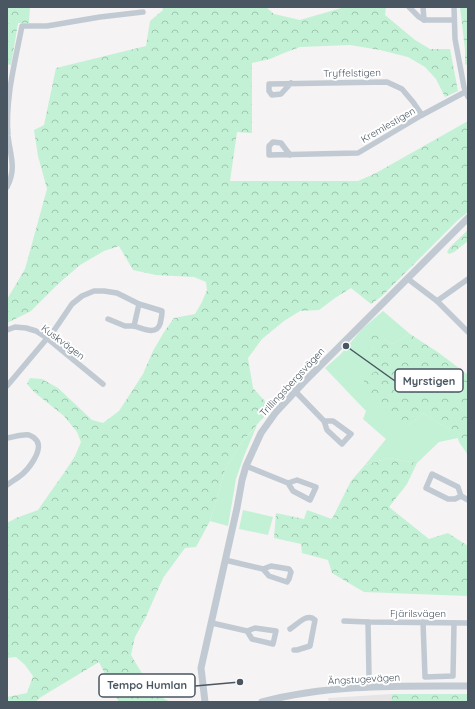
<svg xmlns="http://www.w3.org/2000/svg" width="475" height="709" viewBox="0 0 475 709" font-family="Quicksand,sans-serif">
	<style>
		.education { fill: #e6e4e5 }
		.green { fill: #c3f1d5 }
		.forest { fill: url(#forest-crowns) }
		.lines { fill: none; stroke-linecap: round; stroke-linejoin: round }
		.minor { stroke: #c1cad2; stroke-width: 5.5 }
		.tertiary { stroke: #c1cad2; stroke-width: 7 }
		.labels { text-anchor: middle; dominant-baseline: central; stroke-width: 4; stroke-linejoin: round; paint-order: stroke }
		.street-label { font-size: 10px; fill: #4a5661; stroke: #fff }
		.leader { fill: none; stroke: #4a5661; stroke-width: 1.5 }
		.callout-dot { fill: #4a5661; stroke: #fff; stroke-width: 1.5 }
		.callout { fill: #fff; stroke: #4a5661; stroke-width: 1.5 }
		.callout-label { font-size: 11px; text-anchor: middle; font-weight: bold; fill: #4a5661 }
	</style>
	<defs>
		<pattern id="forest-crowns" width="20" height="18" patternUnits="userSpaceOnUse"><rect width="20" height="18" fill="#c3f1d5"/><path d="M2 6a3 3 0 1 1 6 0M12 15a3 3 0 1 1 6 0" fill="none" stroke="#a0c6b0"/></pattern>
	</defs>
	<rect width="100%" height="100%" fill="#f5f3f3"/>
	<polygon class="education" points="392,694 391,702 329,702 328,698"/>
	<g class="green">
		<polygon points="383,311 410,334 392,344 384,339 371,356 409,425 423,413 445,427 456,430 458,438 439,442 417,463 389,458 365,465 386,439 363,419 366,411 325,368 341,354 362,329"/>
		<polygon points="257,425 244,456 236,479 228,526 210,521 225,470 239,446"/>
		<polygon points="243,510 273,517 268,535 239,529"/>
	</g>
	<g class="forest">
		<polygon points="7,7 30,7 29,23 18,23 11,65 7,64"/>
		<polygon points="162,7 266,7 274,14 300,20 345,7 386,7 385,15 415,40 430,49 450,49 458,91 445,97 436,79 425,67 408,57 380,50 350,45 300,47 284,53 270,59 252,63 252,133 237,132 230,181 358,181 376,173 468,121 468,212 458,220 382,296 371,304 351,288 335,298 319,310 300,311 284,321 262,339 248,358 253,388 271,408 239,446 225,470 210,521 196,547 185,548 163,578 145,619 135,637 131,655 153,692 170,702 119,702 99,662 41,697 35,702 7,702 7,697 27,693 33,676 25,665 16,657 7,658 7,523 16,518 38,510 47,497 64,473 75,456 81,442 77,432 64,416 34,392 27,384 30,378 42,379 58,388 92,420 103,423 119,411 143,374 153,351 164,332 174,318 195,314 202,302 207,290 206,282 194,277 156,275 133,270 119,246 104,251 80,265 58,284 31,311 7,323 7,299 9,296 25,269 47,189 38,156 34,130 44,125 56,68 146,46 150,21 163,10"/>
		<polygon points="460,7 468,7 468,66 465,64 465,50"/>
		<polygon points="468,230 468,241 454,252 449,254 447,252 450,247"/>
		<polygon points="371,334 384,339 392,344 410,334 439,353 468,375 468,455 459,442 455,430 445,427 423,413 409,425 401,422 364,393 364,380 378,369 371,356 366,339"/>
		<polygon points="389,458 417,463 407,484 389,507 429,539 448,533 468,546 468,596 364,592 332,573 328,560 302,553 301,544 274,538 276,513 304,519 307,510 332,519 351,481 365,465"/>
		<polygon points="392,694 468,694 468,702 391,702"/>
	</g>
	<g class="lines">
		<g class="minor">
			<polyline points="409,7 419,17 424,20 454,20"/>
			<polyline points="423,7 424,20"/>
			<polyline points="454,7 455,39 464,87 468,97"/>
			<polyline points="291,83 281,94 272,95 269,91 269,84 387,82 402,89 413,102 422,115"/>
			<polyline points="290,155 281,143 273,142 269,146 269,155 358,153 422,115 465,92"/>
			<path d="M7 187C17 168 10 155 8 136 5 99 15 62 22 26H47L100 17 143 12"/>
			<polyline points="408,279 437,301 468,332"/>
			<polyline points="437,301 468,279"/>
			<polyline points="108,319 125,326 134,326"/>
			<polyline points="7,330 15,327 26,328 36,331 47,338 103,384"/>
			<path d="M7 386 55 329 72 304 82 296 94 291H104L117 293 139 304 162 311C162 315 161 320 160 324 156 336 142 328 134 326L139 304"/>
			<polyline points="295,391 324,421 333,421 351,434 342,444 327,430 324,421"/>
			<path d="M7 438C14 437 22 434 29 435 32 436 35 438 37 441 43 451 28 470 20 476 16 479 11 482 7 485"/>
			<polyline points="246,466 288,483 297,480 316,487 310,500 293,491 288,483"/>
			<polyline points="461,496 455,499 448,499 426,488 432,474 458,487 461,496 468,500"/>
			<polyline points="225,560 263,569 271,566 289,569 291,572 289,579 287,582 269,576 263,569"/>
			<polyline points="344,621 368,622 468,623"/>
			<polyline points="368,622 369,676"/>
			<polyline points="423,622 425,677 453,676 454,623"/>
			<polyline points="212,623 247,631 255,628 276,631 273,644 252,639 247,631"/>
			<path d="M290 629C297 625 307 612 315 620L310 646 297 650H294"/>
		</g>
		<g class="tertiary">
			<polyline points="205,702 201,668 237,508 242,480 246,466 261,433 276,412 303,383 468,218"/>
			<path d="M262 702C329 684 400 686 468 686"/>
		</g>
	</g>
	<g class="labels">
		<g class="street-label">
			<text transform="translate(352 73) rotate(-1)">Tryffelstigen</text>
			<text transform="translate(388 125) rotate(-30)">Kremlestigen</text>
			<text transform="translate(63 342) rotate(37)">Kuskvägen</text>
			<text transform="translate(292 382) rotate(-47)">Trillingsbergsvägen</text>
			<text x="418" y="613">Fjärilsvägen</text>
			<text transform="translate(364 679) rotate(-3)">Ängstugevägen</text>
		</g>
	</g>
	<path class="leader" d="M346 346L395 381M240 682L195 686"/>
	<g class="callout-dot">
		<circle cx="346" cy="346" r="4"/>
		<circle cx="240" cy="682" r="4"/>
	</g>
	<g class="callout">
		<rect x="395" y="369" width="68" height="23" rx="4"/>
		<rect x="99" y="674" width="96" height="23" rx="4"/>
	</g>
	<g class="callout-label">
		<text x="429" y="385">Myrstigen</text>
		<text x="147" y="689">Tempo Humlan</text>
	</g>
	<rect width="475" height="709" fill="none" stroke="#4a5661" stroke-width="16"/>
</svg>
